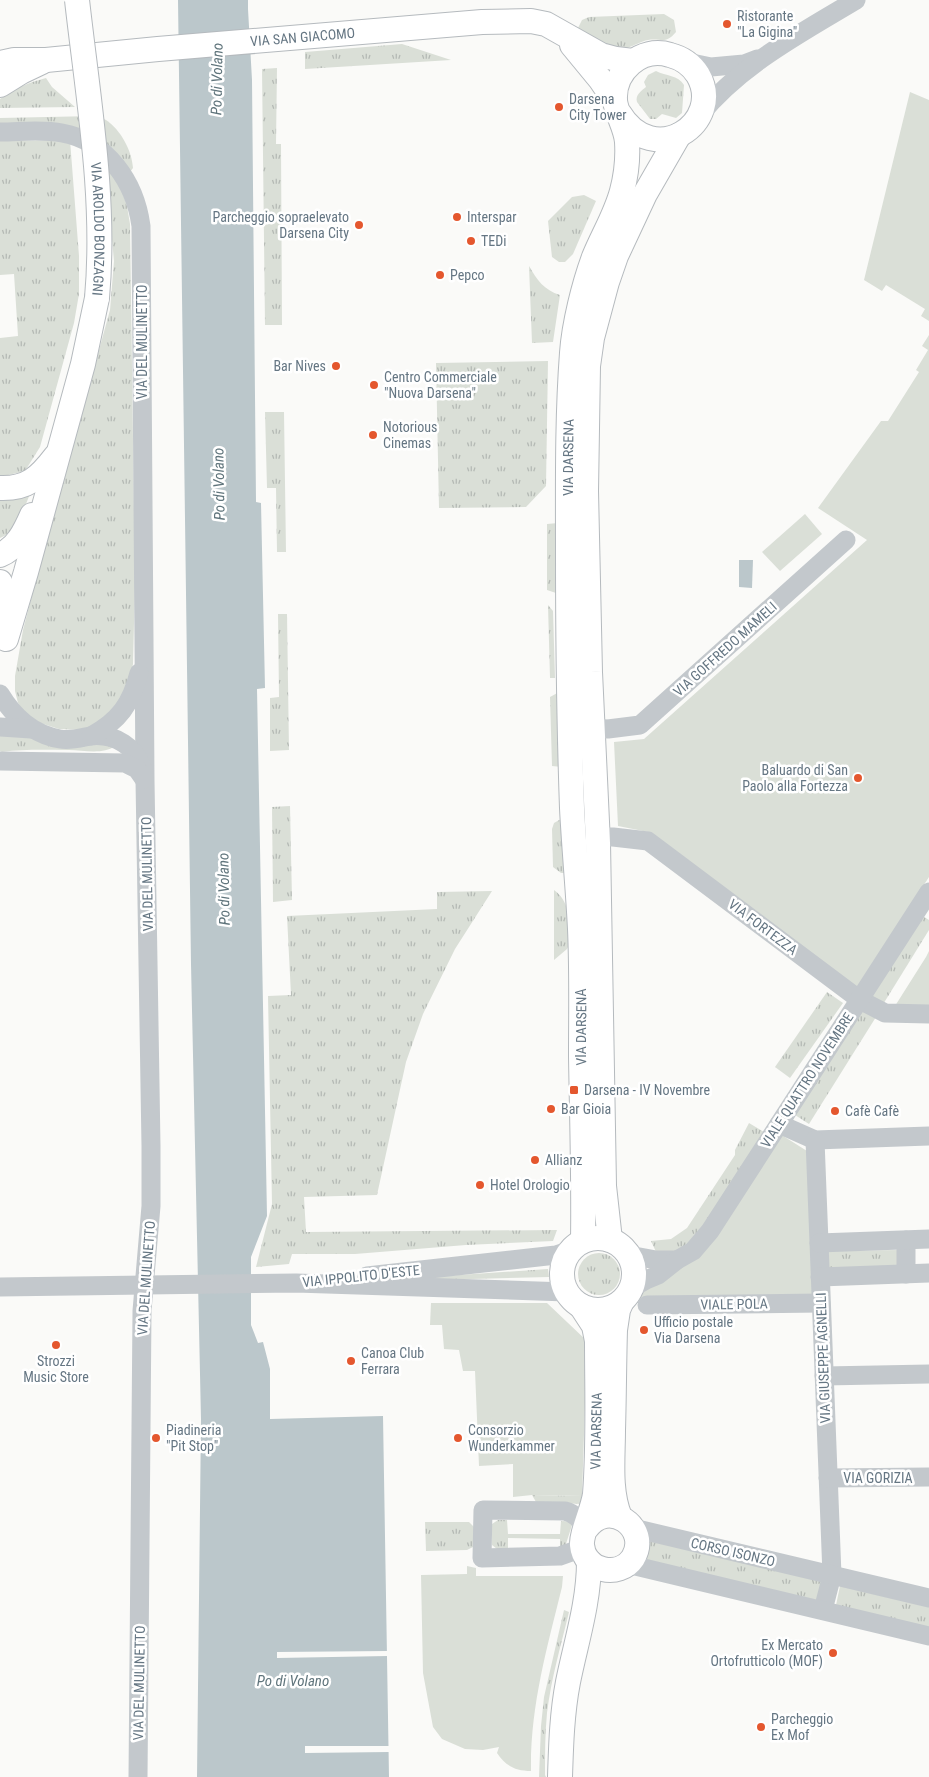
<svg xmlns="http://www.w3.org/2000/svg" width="929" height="1777" viewBox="0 0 929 1777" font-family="'Roboto Condensed',sans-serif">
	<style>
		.grass { fill: url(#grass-tufts) }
		.green { fill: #dadfd7 }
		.water { fill: #bbc7cb }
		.pier { fill: #fafaf8 }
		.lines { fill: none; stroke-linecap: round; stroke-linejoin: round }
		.major-casing { stroke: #b5babe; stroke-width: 26 }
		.minor { stroke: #c3c8cc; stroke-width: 19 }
		.major { stroke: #fff; stroke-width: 24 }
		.major-bridge-casing { stroke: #b5babe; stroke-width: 26; stroke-linecap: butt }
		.major-bridge { stroke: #fff; stroke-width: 24 }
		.poi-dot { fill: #e4572e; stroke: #fff; stroke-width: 2 }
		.labels { text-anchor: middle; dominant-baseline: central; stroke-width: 5; stroke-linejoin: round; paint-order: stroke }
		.poi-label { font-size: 14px; fill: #657683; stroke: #fff; text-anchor: start }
		.street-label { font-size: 14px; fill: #657683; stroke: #fff }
		.water-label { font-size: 15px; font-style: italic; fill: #60757c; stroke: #fff }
	</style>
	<defs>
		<pattern id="grass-tufts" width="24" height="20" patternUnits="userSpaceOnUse" patternTransform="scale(1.25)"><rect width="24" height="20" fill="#dadfd7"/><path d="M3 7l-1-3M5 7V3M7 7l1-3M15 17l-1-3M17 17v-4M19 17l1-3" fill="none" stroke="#b4b9b4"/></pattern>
	</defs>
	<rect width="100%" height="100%" fill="#fafaf8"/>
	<g class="grass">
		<path d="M664 14 674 20 676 32C665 45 662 38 648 40 641 41 634 46 627 48 610 53 589 40 578 28L582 20 589 17Z"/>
		<polygon points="402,44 451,60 305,69 305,52"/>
		<polygon points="277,68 276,144 281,144 282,325 265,325 262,69"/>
		<path d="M656 71C666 76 678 75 684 85L682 113 676 118 662 114 656 119H650L637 102C635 95 641 91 646 87L644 82 648 75Z"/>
		<path d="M46 78 52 87 75 107 0 108V99C13 89 30 82 46 78Z"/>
		<path d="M94 116C98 118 103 118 106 120 121 130 132 151 133 168L130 172 111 148 0 125V118Z"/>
		<polygon points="70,140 79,256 79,294 74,323 40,447 25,471 0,477 0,338 18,336 14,274 0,275 0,141"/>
		<polygon points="105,165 120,185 127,206 130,224 135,582 133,664 130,682 113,713 84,730 59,729 34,721 24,712 18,703 15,691 15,676 23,630 37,576 110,310 114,261"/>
		<polygon points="584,195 596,201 573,254 565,262 559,262 552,257 548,221 572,197"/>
		<path d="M529 266C537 280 544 290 560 295L553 342 532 343Z"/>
		<polygon points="548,361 546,486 526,507 439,508 436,363"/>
		<polygon points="265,412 284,412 286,552 277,552 276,488 267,488"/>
		<path d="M33 487C25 504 19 531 0 538V495Z"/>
		<polygon points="558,523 559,594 547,590 547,524"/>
		<polygon points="548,605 553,611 555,678 550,678"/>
		<polygon points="278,614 287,614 289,750 270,751 270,698 279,697"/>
		<polygon points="561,691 562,767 552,766 550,697"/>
		<path d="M0 733 104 742 115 746C103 755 83 750 69 750 46 750 24 749 2 752L0 751Z"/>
		<polygon points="290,806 292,900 273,902 272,807"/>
		<polygon points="561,819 566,873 561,873 553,867 552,829 554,823"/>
		<path d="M554 890C572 903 568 923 570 943L567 949 554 960Z"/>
		<polygon points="492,891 455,949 423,1014 406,1062 377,1195 304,1197 306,1232 557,1230 553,1241 466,1245 355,1254 292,1254 289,1264 256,1267 272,1204 268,996 291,995 287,916 437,909 437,892"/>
		<polygon points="921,915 929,920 929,930 882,1006 870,999"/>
		<polygon points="827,992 843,1003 790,1078 775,1067"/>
		<polygon points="862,1009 876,1017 809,1124 795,1115"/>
		<polygon points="749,1123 764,1132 698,1235 679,1252 657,1254 651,1241 671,1239 687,1228 735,1155 735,1150"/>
		<polygon points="898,1250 898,1269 825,1270 825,1251"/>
		<circle cx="599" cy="1274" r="21"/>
		<polygon points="548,1269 549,1277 357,1282"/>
		<polygon points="532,1495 582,1496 581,1504 536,1502"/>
		<polygon points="498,1520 507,1520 508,1534 560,1534 561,1521 573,1522 564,1550 560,1548 560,1539 508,1538 508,1549 497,1549 492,1545 492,1524"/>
		<polygon points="425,1522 469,1522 474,1527 473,1547 467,1550 426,1551"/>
		<polygon points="644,1537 825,1579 820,1601 639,1559"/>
		<polygon points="840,1586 929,1607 929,1632 835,1610"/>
		<path d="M564 1610 569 1612C561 1645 551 1679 547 1713 545 1734 545 1754 545 1775L546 1777H539L541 1726 544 1697Z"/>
	</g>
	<g class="green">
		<polygon points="910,92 929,100 929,321 921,316 925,309 886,285 882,291 864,280"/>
		<polygon points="929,335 929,877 855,990 648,832 618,826 614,742 644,739 867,540 818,508 881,421 888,421 919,372 916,370 928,350 922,346"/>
		<polygon points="805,514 822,534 780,571 762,552"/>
		<polygon points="929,951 929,1007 895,1006 926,957"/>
		<polygon points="780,1134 807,1151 814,1302 634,1303 641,1287 701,1255"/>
		<polygon points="431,1303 547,1303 587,1341 582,1496 532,1495 513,1497 513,1464 479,1466 475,1371 463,1371 459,1350 444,1349 442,1325 430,1325"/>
		<path d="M467 1566 476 1568V1576H563L562 1587C547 1648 530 1707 531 1771 515 1771 506 1766 497 1753L499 1747 483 1750 465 1749 442 1739 433 1727 423 1673 421 1575 467 1574Z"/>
	</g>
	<g class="water">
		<polygon points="178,0 248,0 248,9 252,80 256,502 261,503 265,688 257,689 267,1216 251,1257 251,1325 258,1343 263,1342 270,1369 270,1419 383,1416 389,1777 197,1777 201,1419 191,964"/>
		<polygon points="739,560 753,560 752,588 739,587"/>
	</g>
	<g class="pier">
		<polygon points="388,1651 388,1656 277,1658 277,1652"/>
		<polygon points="305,1746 389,1746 389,1752 305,1753"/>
	</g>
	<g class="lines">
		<g class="major-casing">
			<g id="major">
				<polyline points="572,45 600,79 615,101"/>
				<path id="s1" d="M0 63 14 60H46L158 49 482 22 531 21 546 24 601 55 616 59 633 61"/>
				<polyline points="0,85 21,72 42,62"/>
				<path d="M0 488C27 489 39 478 55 457"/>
				<path d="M0 555C17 548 25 531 32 515"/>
				<path d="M0 582C6 595 10 608 8 621"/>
				<polyline points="6,639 26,572 83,364 97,298"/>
				<circle cx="598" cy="1274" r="36"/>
				<polyline points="610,1240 604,1186 598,843 590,672 586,491 588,366 592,338 607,282 616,256 645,194 679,135"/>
				<path id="s2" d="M583 1241C584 1180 582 1118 581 1056 581 1014 582 971 580 929 578 888 574 848 572 808 569 723 568 638 568 552 568 486 567 420 572 353 574 324 584 284 594 257 603 235 616 214 622 191 626 176 628 158 627 142 626 128 617 115 615 101 613 71 641 46 670 55 682 58 691 64 698 75 725 122 654 171 619 113"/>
				<path d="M581 1306 594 1326 597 1341C597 1392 599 1443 595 1494 593 1509 581 1534 582 1545 584 1571 619 1579 633 1558 651 1528 608 1497 586 1529"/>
				<path d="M620 1517C609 1491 613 1458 613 1430 614 1397 614 1363 615 1330L618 1310 621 1303"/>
				<path d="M560 1777C561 1745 562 1713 568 1682 576 1642 589 1603 589 1561"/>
			</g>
		</g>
		<g class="minor">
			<polyline points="687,62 711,67 744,64 757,59"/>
			<path d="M699 116C740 65 801 33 856 0"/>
			<path d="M0 132C20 132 42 129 62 133 107 141 135 182 141 226L145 780 151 1146V1206L142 1311 138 1777"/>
			<path d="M0 694C14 717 32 734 60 739 70 741 80 738 90 736 115 733 137 747 143 771"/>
			<polyline points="0,727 31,729"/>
			<polyline points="592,728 608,729 640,725 846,540"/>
			<path d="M91 736C119 721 131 704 139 673"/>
			<polyline points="0,761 125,763 137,769 144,779"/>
			<polyline points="598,837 613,837 648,841 860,1000 885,1013 929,1014"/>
			<polyline points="779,1124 815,1140 929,1136"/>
			<polyline points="815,1140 832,1575 823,1610"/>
			<polyline points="906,1240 906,1274"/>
			<polyline points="819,1243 929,1239"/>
			<polyline points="629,1255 656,1260 677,1260"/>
			<polyline points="367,1276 556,1255 571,1250"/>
			<polyline points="820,1277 929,1273"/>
			<polyline points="0,1287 296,1283 567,1292"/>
			<polyline points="632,1288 646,1280 658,1275 677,1260 693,1251 710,1231 929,892"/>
			<polyline points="647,1305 821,1303"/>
			<polyline points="824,1376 929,1374"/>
			<polyline points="828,1478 929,1477"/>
			<polyline points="633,1528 929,1598"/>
			<path d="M581 1543 574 1551 560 1556 482 1558 483 1510 565 1511C576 1514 580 1520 586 1529"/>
			<polyline points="627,1564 929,1636"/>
		</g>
		<use href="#major" class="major"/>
		<g class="major-bridge-casing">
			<g id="major-bridge">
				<path id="s3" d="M77 0C88 98 106 199 97 298"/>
			</g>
		</g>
		<use href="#major-bridge" class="major-bridge"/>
	</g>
	<g class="poi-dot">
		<circle cx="727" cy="24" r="5"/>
		<circle cx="559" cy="107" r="5"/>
		<circle cx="457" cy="217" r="5"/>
		<circle cx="359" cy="225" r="5"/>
		<circle cx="471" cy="241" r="5"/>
		<circle cx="440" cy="275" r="5"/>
		<circle cx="336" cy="366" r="5"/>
		<circle cx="374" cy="385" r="5"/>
		<circle cx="373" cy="435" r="5"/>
		<circle cx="858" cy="778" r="5"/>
		<rect x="569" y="1085" width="10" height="10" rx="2.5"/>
		<circle cx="551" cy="1109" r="5"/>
		<circle cx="835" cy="1111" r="5"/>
		<circle cx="535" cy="1160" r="5"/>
		<circle cx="480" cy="1185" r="5"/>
		<circle cx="644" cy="1330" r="5"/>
		<circle cx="56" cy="1345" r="5"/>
		<circle cx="351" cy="1361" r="5"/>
		<circle cx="156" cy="1438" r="5"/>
		<circle cx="458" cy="1438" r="5"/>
		<circle cx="833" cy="1653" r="5"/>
		<circle cx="761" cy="1727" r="5"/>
	</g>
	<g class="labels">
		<g class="poi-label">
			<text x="737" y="16">Ristorante<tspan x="737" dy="16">"La Gigina"</tspan></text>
			<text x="569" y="99">Darsena<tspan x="569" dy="16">City Tower</tspan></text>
			<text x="349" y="217" text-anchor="end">Parcheggio sopraelevato<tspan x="349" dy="16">Darsena City</tspan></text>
			<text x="467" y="217">Interspar</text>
			<text x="481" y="241">TEDi</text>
			<text x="450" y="275">Pepco</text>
			<text x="326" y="366" text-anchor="end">Bar Nives</text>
			<text x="384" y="377">Centro Commerciale<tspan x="384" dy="16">"Nuova Darsena"</tspan></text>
			<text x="383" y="427">Notorious<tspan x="383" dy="16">Cinemas</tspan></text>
			<text x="848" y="770" text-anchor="end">Baluardo di San<tspan x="848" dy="16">Paolo alla Fortezza</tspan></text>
			<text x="584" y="1090">Darsena - IV Novembre</text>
			<text x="561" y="1109">Bar Gioia</text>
			<text x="845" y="1111">Cafè Cafè</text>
			<text x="545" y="1160">Allianz</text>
			<text x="490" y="1185">Hotel Orologio</text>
			<text x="654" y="1322">Ufficio postale<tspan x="654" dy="16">Via Darsena</tspan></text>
			<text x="361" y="1353">Canoa Club<tspan x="361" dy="16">Ferrara</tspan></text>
			<text x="56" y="1361" text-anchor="middle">Strozzi<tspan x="56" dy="16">Music Store</tspan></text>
			<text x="166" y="1430">Piadineria<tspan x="166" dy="16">"Pit Stop"</tspan></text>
			<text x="468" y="1430">Consorzio<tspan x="468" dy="16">Wunderkammer</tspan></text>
			<text x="823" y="1645" text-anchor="end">Ex Mercato<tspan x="823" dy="16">Ortofrutticolo (MOF)</tspan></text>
			<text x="771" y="1719">Parcheggio<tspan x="771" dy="16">Ex Mof</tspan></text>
		</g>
		<g class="street-label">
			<text stroke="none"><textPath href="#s1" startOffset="304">VIA SAN GIACOMO</textPath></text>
			<text stroke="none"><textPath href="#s3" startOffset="230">VIA AROLDO BONZAGNI</textPath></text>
			<text transform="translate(142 342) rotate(-90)">VIA DEL MULINETTO</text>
			<text stroke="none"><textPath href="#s2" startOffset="784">VIA DARSENA</textPath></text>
			<text transform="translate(725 649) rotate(-42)">VIA GOFFREDO MAMELI</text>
			<text transform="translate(147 874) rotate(-91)">VIA DEL MULINETTO</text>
			<text transform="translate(763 927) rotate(37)">VIA FORTEZZA</text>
			<text stroke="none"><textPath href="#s2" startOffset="214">VIA DARSENA</textPath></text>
			<text transform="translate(807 1080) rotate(-57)">VIALE QUATTRO NOVEMBRE</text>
			<text transform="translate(361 1276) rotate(-6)">VIA IPPOLITO D'ESTE</text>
			<text transform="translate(146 1278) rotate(-86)">VIA DEL MULINETTO</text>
			<text transform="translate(734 1304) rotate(-1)">VIALE POLA</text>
			<text transform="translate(823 1358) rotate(-92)">VIA GIUSEPPE AGNELLI</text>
			<text transform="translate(596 1431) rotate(-89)">VIA DARSENA</text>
			<text x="878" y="1478">VIA GORIZIA</text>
			<text transform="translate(733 1552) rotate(13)">CORSO ISONZO</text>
			<text transform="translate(139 1683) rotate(-89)">VIA DEL MULINETTO</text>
		</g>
		<g class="water-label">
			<text transform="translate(217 79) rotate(-89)">Po di Volano</text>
			<text transform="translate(219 484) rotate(-91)">Po di Volano</text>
			<text transform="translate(224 889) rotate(-91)">Po di Volano</text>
			<text x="293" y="1681">Po di Volano</text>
		</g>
	</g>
</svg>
